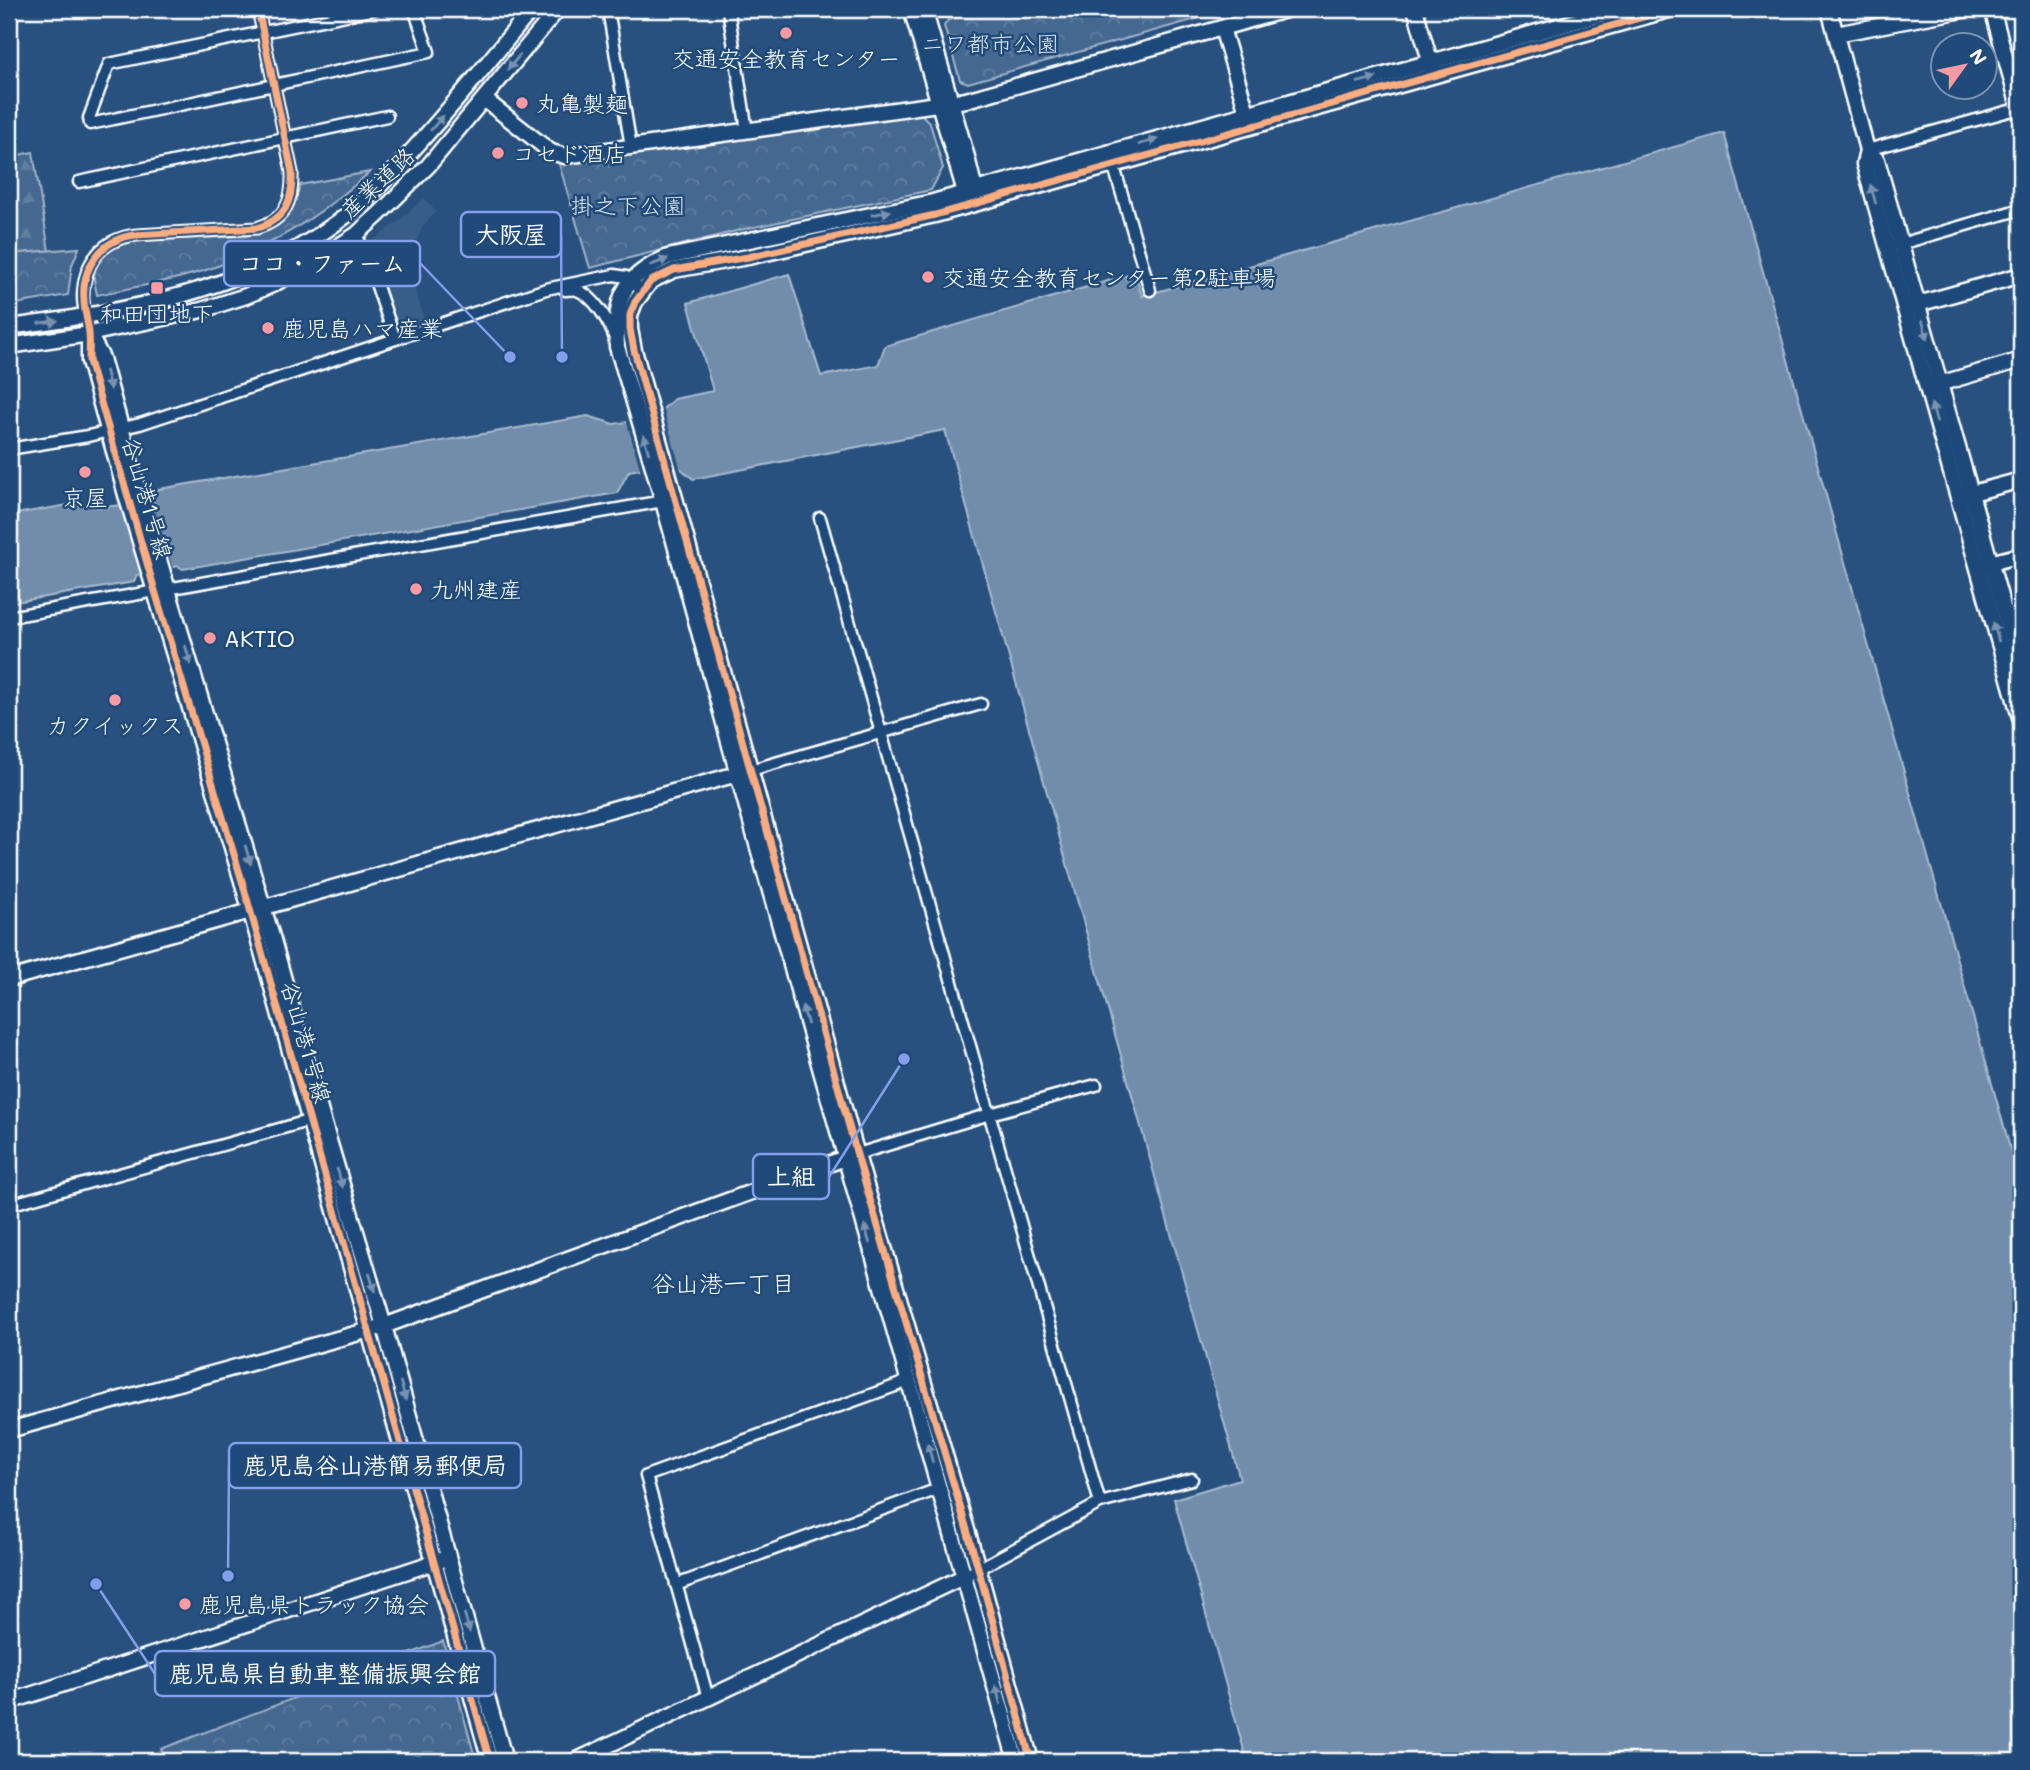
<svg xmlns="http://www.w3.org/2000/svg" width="2030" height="1770" viewBox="0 0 2030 1770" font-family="Mali,'Klee One',sans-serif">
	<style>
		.built { fill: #375d88 }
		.forest { fill: url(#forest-firs); stroke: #a2b4c8; stroke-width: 2 }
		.park { fill: url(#park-crowns); stroke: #a2b4c8; stroke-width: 2 }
		.water { fill: #718dab; stroke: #aabbcd; stroke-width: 2 }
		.pier { fill: #28517f }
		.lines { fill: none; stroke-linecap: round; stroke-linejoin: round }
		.street-casing { stroke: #fff; stroke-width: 15 }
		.secondary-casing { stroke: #fff; stroke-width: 19 }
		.street { stroke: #1f4a7a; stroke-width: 10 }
		.secondary { stroke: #1f4a7a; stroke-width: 14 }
		.cycleway-casing { stroke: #1f4a7a; stroke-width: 11 }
		.cycleway { stroke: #ffac80; stroke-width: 7 }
		.oneway { fill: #7992af }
		.poi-dot { fill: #ff9aa2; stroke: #1f4a7a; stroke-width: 2.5 }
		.labels { text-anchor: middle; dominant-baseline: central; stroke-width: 5; stroke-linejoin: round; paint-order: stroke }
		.park-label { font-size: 23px; fill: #dae1e9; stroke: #1f4a7a }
		.poi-label { font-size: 23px; fill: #fff; stroke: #1f4a7a; text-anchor: start }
		.street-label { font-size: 23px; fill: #fff; stroke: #1f4a7a }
		.neighbourhood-label { font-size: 24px; fill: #fff; stroke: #1f4a7a }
		.leader { fill: none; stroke: #839eea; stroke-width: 2.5 }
		.callout-dot { fill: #839eea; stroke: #1f4a7a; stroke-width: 2.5 }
		.callout { fill: #1f4a7a; stroke: #839eea; stroke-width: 2.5 }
		.callout-label { font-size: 24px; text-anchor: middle; font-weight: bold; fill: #fff }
	</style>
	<defs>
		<pattern id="forest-firs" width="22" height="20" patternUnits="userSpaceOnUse" patternTransform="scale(1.75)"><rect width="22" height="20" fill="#446890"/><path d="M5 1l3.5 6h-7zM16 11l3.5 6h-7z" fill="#607fa1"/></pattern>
		<pattern id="park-crowns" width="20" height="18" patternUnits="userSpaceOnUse" patternTransform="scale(1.75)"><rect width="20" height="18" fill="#446890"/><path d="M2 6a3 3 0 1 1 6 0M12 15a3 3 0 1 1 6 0" fill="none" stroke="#607fa1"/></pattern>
	</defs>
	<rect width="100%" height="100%" fill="#28517f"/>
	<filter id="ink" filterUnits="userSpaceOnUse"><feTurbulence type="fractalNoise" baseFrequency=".0143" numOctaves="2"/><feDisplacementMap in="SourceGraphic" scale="14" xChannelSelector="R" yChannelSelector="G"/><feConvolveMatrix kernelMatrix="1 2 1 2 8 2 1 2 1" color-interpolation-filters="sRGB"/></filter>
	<g filter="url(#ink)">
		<polygon class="built" points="424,198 436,212 423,226 414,248 423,277 415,290 425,320 401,328 396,325 373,248 370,243 396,223"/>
		<polygon class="forest" points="33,152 49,251 9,254 9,157"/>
		<g class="park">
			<polygon points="989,9 1232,9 968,83 960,80 944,26 948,20"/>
			<polygon points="920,113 930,123 943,168 931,190 744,229 590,268 559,164"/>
			<path d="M370 172C316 220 253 259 182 277 154 284 125 289 97 295 96 289 94 282 94 277 95 254 116 244 135 241L246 236 269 230 291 212 300 185Z"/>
			<polygon points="79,248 72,265 68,295 9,305 9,254"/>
			<polygon points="443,1641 476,1761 165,1761 161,1749"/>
		</g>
		<polygon class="water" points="1724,133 2021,1187 2021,1761 1247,1761 1174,1499 1240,1479 945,430 693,479 674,463 629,471 617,493 183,569 178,566 137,575 134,582 9,603 9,515 74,504 100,507 137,504 159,489 588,416 614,424 653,418 674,399 713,391 688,303 789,274 821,376 878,365 885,346 1135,273 1142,296"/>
		<g class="pier">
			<polygon points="662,405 682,474 673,467 641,472 626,419 652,414"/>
			<polygon points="150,493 173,569 140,575 118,502 136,501 146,494"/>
		</g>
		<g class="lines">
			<g class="street-casing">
				<g id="street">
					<polyline points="375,9 109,64 89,118 90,124 429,52 414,9"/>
					<polyline points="608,9 631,147"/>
					<polyline points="728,9 747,131"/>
					<polyline points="1867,150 2020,108"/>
					<polyline points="1112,160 1150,290"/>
					<polyline points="79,182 387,116"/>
					<polyline points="356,235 366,254 395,339"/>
					<polyline points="1897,245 2021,209"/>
					<path d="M565 290C568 290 575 289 577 290 594 296 608 320 614 336"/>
					<path d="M89 334C87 322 83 308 83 296 84 262 102 239 136 235L257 228C286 219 293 201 292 172L258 9"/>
					<polyline points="9,449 88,436 140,424 546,289 614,275 626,277 642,291"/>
					<polyline points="820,518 1100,1503"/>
					<polyline points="9,617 663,501"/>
					<polyline points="744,772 981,704"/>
					<polyline points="851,1156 990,1114 1096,1085"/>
					<polyline points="9,1205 315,1119"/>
					<polyline points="965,1576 1100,1503 1192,1479"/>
					<polyline points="676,1585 941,1488"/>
					<polyline points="708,1698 646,1476 909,1381"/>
				</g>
			</g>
			<g class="secondary-casing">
				<g id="secondary">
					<polyline points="911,9 965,192 971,199"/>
					<polyline points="924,9 967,157 975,190 974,199"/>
					<polyline points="1415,9 1433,71"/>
					<polyline points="1829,9 1867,150 1864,164 2021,721"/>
					<polyline points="1992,9 2021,114"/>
					<polyline points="1222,28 1249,119"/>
					<polyline points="1836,34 1968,9"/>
					<polyline points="484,99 551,152 565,156 966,100 1289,9"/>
					<polyline points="1867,150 1877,160 2021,671"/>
					<polyline points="1911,306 2021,275"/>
					<path d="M9 327C124 312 244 292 339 221 369 199 394 171 419 143 458 100 495 54 532 9"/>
					<polyline points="89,334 102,358 139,493 273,940 322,1117 384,1326 505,1761"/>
					<polyline points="89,336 89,361 126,495 242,881 490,1761"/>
					<polyline points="9,346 89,334 202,310 246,296 274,284 325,255 356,235 378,215 428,166 558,9"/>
					<polyline points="1932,386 2021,360"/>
					<polyline points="1965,495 2021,480"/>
					<polyline points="1982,565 2021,555"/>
					<polyline points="9,979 737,774"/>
					<polyline points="9,1430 384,1326 845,1158"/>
					<polyline points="9,1702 441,1560"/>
					<polyline points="575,1761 965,1576"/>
					<path d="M1016 1761C935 1467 850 1174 767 880 717 702 672 523 617 347 615 298 621 278 668 257L933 202 1619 9"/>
					<polyline points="1031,1761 979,1571 857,1155 634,350 630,329 630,315 635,302 651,281 674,270 748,257 935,215 1672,9"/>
				</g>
			</g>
			<use href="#street" class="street"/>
			<use href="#secondary" class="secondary"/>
			<g class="cycleway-casing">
				<g id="cycleway">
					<path d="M258 9 292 172C293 201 286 219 257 228L136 235C103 238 81 266 84 300 84 311 88 322 89 333 90 342 89 351 89 361L155 591 242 881 490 1761"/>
					<polyline points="1031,1761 979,1571 857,1155 634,350 630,329 630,315 635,302 651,281 674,270 748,257 935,215 1672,9"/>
				</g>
			</g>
			<use href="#cycleway" class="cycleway"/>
		</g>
		<defs><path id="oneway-solid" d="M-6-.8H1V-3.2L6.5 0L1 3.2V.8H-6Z" transform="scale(1.75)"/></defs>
		<g class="oneway">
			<use href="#oneway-solid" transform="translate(514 62) rotate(129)"/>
			<use href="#oneway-solid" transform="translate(1367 80) rotate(-15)"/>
			<use href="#oneway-solid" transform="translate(437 123) rotate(-49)"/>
			<use href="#oneway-solid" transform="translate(1148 142) rotate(-16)"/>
			<use href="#oneway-solid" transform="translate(1873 194) rotate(-106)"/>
			<use href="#oneway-solid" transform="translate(881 213) rotate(-12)"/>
			<use href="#oneway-solid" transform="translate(659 262) rotate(-22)"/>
			<use href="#oneway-solid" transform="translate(48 322) rotate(-8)"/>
			<use href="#oneway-solid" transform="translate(1925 330) rotate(74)"/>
			<use href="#oneway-solid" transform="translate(108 380) rotate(75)"/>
			<use href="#oneway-solid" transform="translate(1934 413) rotate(-106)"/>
			<use href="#oneway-solid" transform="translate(646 444) rotate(-106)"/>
			<use href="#oneway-solid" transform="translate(1996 632) rotate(-106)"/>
			<use href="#oneway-solid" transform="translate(188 655) rotate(73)"/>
			<use href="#oneway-solid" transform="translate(248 855) rotate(73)"/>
			<use href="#oneway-solid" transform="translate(805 1015) rotate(-106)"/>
			<use href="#oneway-solid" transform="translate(340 1178) rotate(73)"/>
			<use href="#oneway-solid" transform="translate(867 1234) rotate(-106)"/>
			<use href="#oneway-solid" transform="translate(372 1282) rotate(74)"/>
			<use href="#oneway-solid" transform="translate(403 1391) rotate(74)"/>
			<use href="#oneway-solid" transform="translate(930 1453) rotate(-106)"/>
			<use href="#oneway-solid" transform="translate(467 1623) rotate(75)"/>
			<use href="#oneway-solid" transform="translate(998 1695) rotate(-105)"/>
		</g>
	</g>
	<g class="poi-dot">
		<circle cx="786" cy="33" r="7"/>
		<circle cx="522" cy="103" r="7"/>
		<circle cx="498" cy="153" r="7"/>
		<circle cx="928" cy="277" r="7"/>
		<rect x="150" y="281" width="14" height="14" rx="3.5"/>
		<circle cx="268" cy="328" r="7"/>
		<circle cx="85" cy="472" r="7"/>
		<circle cx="416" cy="589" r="7"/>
		<circle cx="210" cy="638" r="7"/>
		<circle cx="115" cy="700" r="7"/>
		<circle cx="185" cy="1604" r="7"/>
	</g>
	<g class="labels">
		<g class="park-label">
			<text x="990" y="43">ニワ都市公園</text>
			<text x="628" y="205">掛之下公園</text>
		</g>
		<g class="poi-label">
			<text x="786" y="58" text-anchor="middle">交通安全教育センター</text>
			<text x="536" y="103">丸亀製麺</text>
			<text x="512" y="153">コセド酒店</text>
			<text x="942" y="277">交通安全教育センター第2駐車場</text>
			<text x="157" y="313" text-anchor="middle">和田団地下</text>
			<text x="282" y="328">鹿児島ハマ産業</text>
			<text x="85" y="497" text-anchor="middle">京屋</text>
			<text x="430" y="589">九州建産</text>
			<text x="224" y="638">AKTIO</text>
			<text x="115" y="725" text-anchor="middle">カクイックス</text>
			<text x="199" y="1604">鹿児島県トラック協会</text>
		</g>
		<g class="street-label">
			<text transform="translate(377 182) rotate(-43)">産業道路</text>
			<text transform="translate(148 498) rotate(74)">谷山港1号線</text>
			<text transform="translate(307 1042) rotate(74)">谷山港1号線</text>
		</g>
		<g class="neighbourhood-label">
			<text x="723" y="1282">谷山港一丁目</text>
		</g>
	</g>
	<path class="leader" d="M562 357L561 235M510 357L420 263M904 1059L829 1177M228 1576L229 1465M96 1584L155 1674"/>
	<g class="callout-dot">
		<circle cx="562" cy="357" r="7"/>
		<circle cx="510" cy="357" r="7"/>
		<circle cx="904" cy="1059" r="7"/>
		<circle cx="228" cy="1576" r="7"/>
		<circle cx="96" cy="1584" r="7"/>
	</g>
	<g class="callout">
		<rect x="461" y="212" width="100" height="45" rx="7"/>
		<rect x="224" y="241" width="196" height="45" rx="7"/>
		<rect x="753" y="1154" width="76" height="45" rx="7"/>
		<rect x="229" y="1443" width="292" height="45" rx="7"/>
		<rect x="155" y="1651" width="340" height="45" rx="7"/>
	</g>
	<g class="callout-label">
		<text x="511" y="243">大阪屋</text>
		<text x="322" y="272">ココ・ファーム</text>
		<text x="791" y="1185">上組</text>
		<text x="375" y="1474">鹿児島谷山港簡易郵便局</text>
		<text x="325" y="1682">鹿児島県自動車整備振興会館</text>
	</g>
	<rect width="2030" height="1770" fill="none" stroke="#1f4a7a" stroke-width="35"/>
	<rect x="18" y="18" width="1995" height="1735" fill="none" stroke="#fff" stroke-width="2.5" filter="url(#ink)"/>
	<g transform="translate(1964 66) rotate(57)"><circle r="33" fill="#1f4a7a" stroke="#7992af" stroke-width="2"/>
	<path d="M0-5L12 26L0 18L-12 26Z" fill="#ff9aa2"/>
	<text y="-10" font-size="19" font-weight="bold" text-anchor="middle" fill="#ffffff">N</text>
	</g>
</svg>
